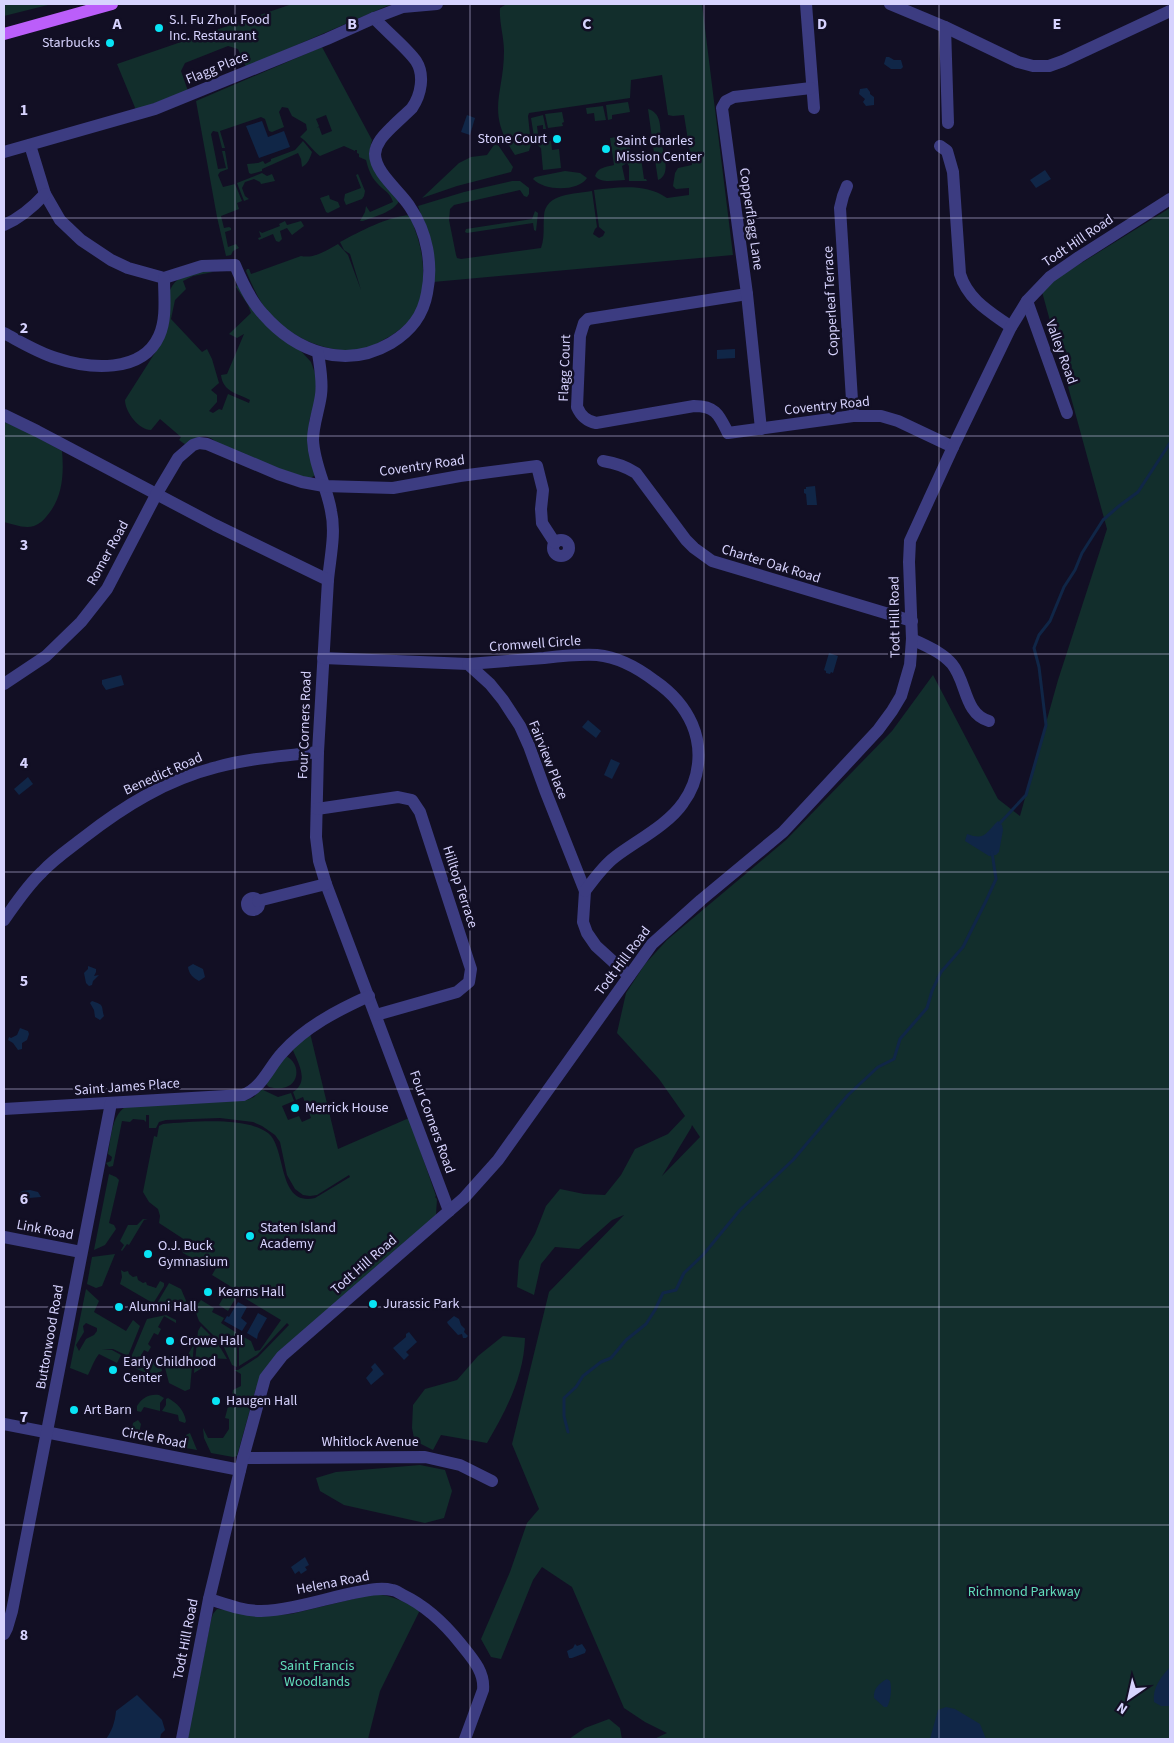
<svg xmlns="http://www.w3.org/2000/svg" width="1174" height="1743" viewBox="0 0 1174 1743" font-family="'Source Sans 3',sans-serif">
	<style>
		.green { fill: #122e2c; fill-rule: evenodd }
		.water { fill: #102647 }
		.lines { fill: none; stroke-linecap: round; stroke-linejoin: round }
		.stream { stroke: #102647; stroke-width: 3 }
		.minor { stroke: #3c3c81; stroke-width: 12 }
		.major { stroke: #bb5efa; stroke-width: 12 }
		.grid { fill: none; stroke: #d7d3fe; stroke-width: 1; stroke-opacity: 0.55 }
		.poi-dot { fill: #08e4f5; stroke: #120f24; stroke-width: 2 }
		.labels { text-anchor: middle; dominant-baseline: central; stroke-width: 5; stroke-linejoin: round; paint-order: stroke }
		.poi-label { font-size: 14px; fill: #d7d3fe; stroke: #120f24; text-anchor: start }
		.street-label { font-size: 14px; fill: #d7d3fe; stroke: #120f24 }
		.park-label { font-size: 14px; fill: #61dcba; stroke: #120f24 }
		.grid-label { font-size: 16px; text-anchor: middle; font-weight: bold; fill: #d7d3fe; stroke: #120f24; stroke-width: 5; stroke-linejoin: round; paint-order: stroke }
	</style>
	<rect width="100%" height="100%" fill="#120f24"/>
	<g class="green">
		<polygon points="4,4 52,4 4,16"/>
		<polygon points="292,4 396,4 387,6 246,67 238,49 228,46 185,63 181,71 188,91 136,110 117,64"/>
		<path d="M539 4H702L733 255 433 282 432 246 418 206 464 192 512 181H520L529 188V194L527 197 524 196 520 190 454 205 450 209 449 220 456 255 457 258 461 259 541 248C545 237 543 227 544 216 545 193 575 194 592 191L597 227 595 229 593 234 599 238 603 236 605 232 599 227 594 190C618 187 646 183 667 198L689 195V188L676 189 673 186 675 173 678 168 692 165 684 115 673 116 668 115 662 75 631 80 630 98 529 113 528 116 531 144 529 151 515 155C485 111 504 95 504 51 504 37 499 22 500 8L505 5Z"/>
		<path d="M322 47 372 140 370 148 399 201C394 212 373 217 363 221H360L365 212 366 206 370 212 393 202C390 192 384 191 377 183 371 177 368 168 366 160L359 157V154L357 153V150H355V151L344 146 320 156C312 150 308 142 300 137L307 130 306 124 292 116 288 108 282 107 279 112 284 127 272 132 269 131 265 119 261 117 220 131 225 148H222L218 132 213 131 211 134 218 169 226 168 222 151H225L228 169 220 172 218 175 223 187 235 184 242 201 237 203 239 209 221 216 224 228 229 227 231 228V230L225 232 228 247 236 244 239 248 233 251 231 255 226 256 217 217 196 101ZM326 115 332 131 322 135 319 127 317 128 319 126 316 119Z"/>
		<polygon points="628,102 630,112 612,115 612,119 608,120 606,105"/>
		<polygon points="603,106 606,120 595,121 594,113 587,114 586,108"/>
		<path d="M648 109C661 113 660 125 661 137L652 138Z"/>
		<polygon points="562,112 564,122 562,123 563,126 548,128 545,114"/>
		<polygon points="543,115 546,129 543,129 543,125 537,126 539,143 551,141 552,150 559,149 561,168 543,170 541,148 535,143 531,118"/>
		<path d="M624 136 628 139 632 158H641L644 179H646L647 181H629V166L627 163 622 166 625 180C616 180 601 184 595 176 598 167 606 167 614 165L610 138Z"/>
		<path d="M303 141 312 152C310 158 308 164 302 167L301 159 298 153 262 169V171L251 174 249 173 247 164 258 163 263 161 265 164 271 161V159L295 150Z"/>
		<polygon points="496,142 513,167 511,172 457,186 422,198 459,163 471,157 487,155"/>
		<path d="M662 145C664 156 671 175 658 180L653 146Z"/>
		<path d="M565 171 580 173 587 178C578 192 544 191 533 179L535 177Z"/>
		<polygon points="262,173 267,176 272,174 275,181 261,184 260,182 254,179 245,182 242,188 245,196 249,199 244,201 237,183"/>
		<polygon points="358,174 365,191 364,196 362,199 346,205 344,200 345,194 361,188 356,175"/>
		<polygon points="329,195 330,199 338,202 340,207 328,213 326,212 320,198"/>
		<path d="M1170 208V1739H654L667 1733 645 1722 624 1708 572 1587 542 1567 533 1580 501 1659 491 1657 481 1639 510 1572 527 1523 539 1509 512 1444 549 1292 624 1215 612 1220 579 1249 555 1247 541 1264 534 1295 517 1287 519 1261 535 1234 546 1206 560 1189 584 1194 605 1195 621 1175 635 1149 668 1134 685 1116 659 1079 617 1033 626 993 645 964 667 940 786 840 892 731 933 675 998 799 1020 816 1058 680 1107 529 1041 288ZM692 1125 700 1137 662 1176 691 1128Z"/>
		<polygon points="535,211 538,213 536,231 534,230 533,223 467,233 465,232 466,229 532,219"/>
		<path d="M410 215C419 241 424 253 423 281 423 286 424 292 422 296 417 317 401 331 383 340 378 343 372 347 366 348 332 356 296 340 272 317 260 304 253 287 246 271L247 269H249L251 274 301 256C314 259 327 250 338 244L348 255 361 290 350 254 344 250 340 242C361 231 386 217 410 215Z"/>
		<polygon points="285,221 287,225 301,221 304,226 292,235 287,228 280,231 282,239 279,242 276,241 273,234 259,240 258,238 261,237 259,231 262,233 280,226 279,224"/>
		<path d="M197 270 213 272 193 276 183 281 186 289 175 300 171 319 202 352 207 349 212 359 219 383 211 390 217 395V402L209 411 213 413 219 409 222 410 228 394 249 403 250 400C237 393 223 392 221 375L227 374 244 334 237 338 229 334 251 313 248 305 236 287 239 283 311 362 316 376V399L309 421 315 475 311 478H303L219 445C207 432 198 435 186 445L179 440 181 437 160 419 151 430C139 430 125 412 125 400L158 348 170 290C175 278 186 275 197 270Z"/>
		<path d="M4 422 26 431 62 451C64 474 63 498 46 517 43 521 39 524 34 526 24 529 13 524 4 522Z"/>
		<path d="M310 1033 338 1149 409 1118 436 1196 435 1197 437 1199 436 1215 256 1388 237 1456 233 1457 211 1453 204 1438 203 1428 208 1438H223L229 1429V1419L225 1418 231 1395H232L233 1390 241 1386V1374L234 1370H238L258 1357 289 1325 287 1323 257 1355 239 1366V1343L242 1336 251 1341 255 1351 260 1350 281 1320 238 1294 228 1311 219 1305 230 1286 212 1275 216 1268 210 1265 206 1266 183 1253 182 1250 186 1242 185 1240 159 1223 160 1216 158 1209 149 1202 143 1192 154 1136 157 1137 159 1126 163 1124C191 1122 245 1116 268 1133 287 1148 277 1207 315 1198L350 1177 349 1175 317 1195 310 1196 303 1195 295 1189 287 1175 280 1142 275 1135 262 1126 253 1122 220 1118 166 1120 159 1122 156 1128H149V1115H146V1122L144 1120 133 1119 130 1122 122 1121 113 1166 109 1167 106 1163 111 1161 112 1157 108 1154C111 1139 111 1117 125 1107L247 1100 254 1097 261 1089 278 1097 291 1093 294 1101 282 1106 288 1120 299 1116 302 1122 311 1118 303 1097 296 1100 293 1092C310 1081 298 1063 292 1048Z"/>
		<path d="M286 1056C304 1065 299 1095 269 1087L265 1083Z"/>
		<polygon points="109,1174 116,1177 119,1180 109,1223 114,1225 116,1229 105,1245 94,1250"/>
		<polygon points="143,1219 148,1220 144,1220 129,1245 127,1244 122,1251 121,1250 124,1245 120,1241 128,1225 137,1225"/>
		<polygon points="115,1254 102,1286 96,1288 87,1284 92,1257"/>
		<polygon points="121,1270 124,1272 128,1271 129,1274 133,1277 137,1276 138,1280 143,1283 146,1282 147,1285 156,1288 160,1281 164,1283 164,1286 154,1302 151,1302 120,1284 122,1277"/>
		<polygon points="169,1283 181,1289 187,1303 184,1310 168,1312 156,1305"/>
		<path d="M86 1289 99 1301 94 1312 126 1331 133 1320 140 1326 128 1356 113 1349H102L112 1350 121 1355 117 1363 99 1354C94 1360 92 1367 88 1375L70 1368ZM86 1323 97 1328V1331L94 1335 86 1339 79 1351 76 1345 84 1332 83 1326Z"/>
		<polygon points="201,1300 214,1308 212,1312 224,1318 221,1323 240,1335 237,1343 237,1367 232,1365 223,1345 199,1321 192,1302 197,1305"/>
		<path d="M166 1315 176 1320V1323L164 1316 158 1327 161 1329 158 1335 154 1333 148 1344 151 1347 148 1352 144 1350 138 1361 149 1368 156 1358 160 1360 162 1371 152 1375C144 1371 133 1370 129 1362L147 1319Z"/>
		<polygon points="201,1326 217,1342 227,1359 208,1358 202,1368 194,1373 198,1331"/>
		<path d="M503 1336 525 1338C524 1376 506 1411 487 1443L441 1435 433 1450 417 1442 414 1438 412 1428 413 1405 425 1389 457 1380 478 1356Z"/>
		<polygon points="194,1344 190,1389 185,1391 169,1383 163,1360 166,1355 182,1365"/>
		<path d="M159 1395 164 1398 160 1403V1411L144 1407 141 1412 137 1411V1406C143 1397 149 1394 159 1395Z"/>
		<path d="M168 1398C177 1403 184 1410 186 1421L185 1423 179 1421 178 1415 162 1411 166 1405V1399Z"/>
		<polygon points="138,1420 141,1424 139,1433 185,1442 186,1435 190,1433 197,1450 130,1438 133,1423"/>
		<polygon points="420,1465 445,1470 452,1491 444,1518 425,1523 344,1505 320,1491 316,1478 336,1472"/>
		<path d="M374 1594C392 1595 405 1602 420 1610L380 1691 368 1739H187L211 1620 213 1614 217 1609 274 1615 291 1614Z"/>
		<polygon points="609,1719 620,1728 622,1739 569,1739 585,1728"/>
	</g>
	<g class="water">
		<polygon points="886,57 889,57 894,60 901,60 903,67 901,69 891,69 884,64"/>
		<polygon points="867,88 870,92 870,94 874,97 874,105 866,106 863,102 865,99 859,94 860,89"/>
		<polygon points="467,115 475,118 470,135 461,132"/>
		<polygon points="262,121 268,137 284,131 290,147 259,158 246,126"/>
		<polygon points="1045,170 1051,179 1036,188 1030,180"/>
		<polygon points="735,349 735,358 717,359 717,350"/>
		<polygon points="815,486 817,505 807,505 806,494 804,493 804,489 806,489 806,487"/>
		<polygon points="829,653 838,656 833,673 831,672 830,674 826,673 826,671 824,670"/>
		<polygon points="121,675 124,685 106,690 102,684 102,680"/>
		<polygon points="588,720 601,731 596,738 582,727"/>
		<polygon points="611,759 620,763 612,779 604,775"/>
		<polygon points="28,777 33,784 19,795 14,789"/>
		<path d="M998 821 1002 825 1003 830 999 852 996 855 989 856 965 841 967 834C986 841 986 832 998 821Z"/>
		<path d="M193 964 203 969 205 977 199 981C193 978 189 974 188 967Z"/>
		<polygon points="88,966 96,969 96,972 94,976 99,975 93,981 92,985 89,986 86,983 84,973 88,969"/>
		<path d="M92 1001C105 1005 101 1006 104 1016L100 1020 95 1017 94 1010 90 1003Z"/>
		<polygon points="20,1028 28,1031 29,1034 27,1040 22,1043 22,1049 18,1050 13,1043 8,1040 9,1037 11,1038 17,1035"/>
		<polygon points="30,1190 38,1192 41,1197 29,1198 26,1200 24,1207 20,1205 19,1194 22,1191"/>
		<polygon points="238,1302 247,1307 241,1318 247,1323 242,1331 224,1321 227,1316 229,1317"/>
		<polygon points="258,1313 267,1318 258,1334 257,1339 247,1333"/>
		<polygon points="454,1316 459,1319 461,1325 465,1329 464,1332 468,1336 466,1338 463,1338 462,1334 458,1335 448,1324 447,1322"/>
		<polygon points="409,1332 417,1342 406,1352 409,1355 404,1360 393,1348 406,1337 406,1334"/>
		<polygon points="375,1363 384,1374 371,1385 366,1378 373,1370 371,1367"/>
		<polygon points="305,1557 309,1565 305,1567 307,1570 301,1574 299,1571 295,1574 291,1567"/>
		<polygon points="575,1644 577,1646 582,1644 586,1650 585,1653 572,1658 569,1658 567,1651 573,1648"/>
		<path d="M1170 1667V1706H1161L1154 1702C1152 1688 1161 1677 1170 1667Z"/>
		<path d="M887 1679 890 1681C892 1688 891 1700 887 1707H884L874 1698C873 1689 879 1683 887 1679Z"/>
		<path d="M137 1695 162 1720 165 1730 161 1734 160 1739H106C112 1731 115 1722 116 1711Z"/>
		<polygon points="946,1707 955,1709 980,1724 986,1739 930,1739 938,1710"/>
	</g>
	<g class="lines">
		<g class="stream">
			<polyline points="1000,823 1026,795 1046,725 1039,667 1034,648 1039,635 1050,621 1064,587 1075,570 1082,553 1103,520 1119,506 1138,492 1170,443"/>
			<polyline points="568,1432 564,1416 564,1398 576,1387 583,1376 601,1362 611,1358 626,1340 646,1324 655,1310 663,1293 676,1290 684,1273 703,1255 740,1210 793,1160 848,1095 878,1067 894,1059 900,1039 927,1008 932,991 941,972 963,947 985,903 996,879 992,852"/>
		</g>
		<g class="minor">
			<polyline points="806,4 814,108"/>
			<polyline points="890,4 945,27 1018,62 1033,66 1049,66 1063,61 1170,11"/>
			<polyline points="945,27 948,123"/>
			<path d="M30 145 45 194 60 220 81 240 111 260 128 268 164 278 202 266 235 265C242 282 250 300 263 314 296 352 345 370 391 343 411 331 423 316 427 293 433 264 427 232 410 207 401 192 375 173 375 154 376 142 385 134 393 126 399 120 406 114 412 108 421 95 425 75 416 61 408 49 385 30 374 18"/>
			<path d="M940 146 947 151 953 172 960 274C968 300 990 312 1011 327"/>
			<polyline points="4,152 155,109 327,39 374,18 403,7 437,4"/>
			<polyline points="847,186 843,196 840,208 853,416"/>
			<path d="M4 225C21 218 33 207 45 194"/>
			<path d="M747 294 588 319 584 323 580 336 577 407C581 416 586 421 596 423L694 406C716 406 719 415 728 433L853 416H881L898 421 953 447"/>
			<polyline points="1027,301 1067,413"/>
			<path d="M4 333C21 342 37 352 56 358 89 369 142 374 159 336 167 319 164 296 164 278"/>
			<path d="M318 353C320 367 323 381 321 395 319 410 313 425 313 440 314 465 327 487 331 511 336 533 330 558 328 580"/>
			<polyline points="4,415 37,431 215,525 328,580 318,752 316,837 319,861 326,884 449,1211"/>
			<polyline points="761,429 747,294 722,108 726,101 734,97 811,88"/>
			<path d="M603 461C616 463 625 466 636 473L686 540 694 548 712 561 912 621"/>
			<circle cx="561" cy="548" r="8"/>
			<path d="M912 639C926 646 942 652 952 664 967 682 964 714 989 721"/>
			<polyline points="323,658 468,664 490,684 503,700 520,726 529,746 545,790 585,891 583,922 587,933 596,946 629,976"/>
			<path d="M468 664C493 662 518 660 544 658 561 656 579 654 597 655 618 657 638 668 655 681 671 692 684 706 692 724 703 749 700 780 683 803 668 825 636 841 615 857 603 866 594 879 585 891"/>
			<polyline points="4,684 46,656 81,622 107,589 156,495 178,458 193,445 199,443 207,444 278,474 302,482 324,486 393,488 460,476 537,466 543,490 541,509 542,523 555,543"/>
			<polyline points="317,809 398,797 412,800 420,812 471,969 469,982 457,992 376,1015"/>
			<circle cx="253" cy="904" r="6"/>
			<polyline points="258,901 326,884"/>
			<path d="M4 920C16 903 27 886 42 872 54 859 69 849 83 838 124 806 166 780 217 767 249 758 285 756 318 752"/>
			<path d="M4 1109 243 1095C262 1088 269 1067 282 1053 305 1027 338 1010 369 996"/>
			<polyline points="4,1237 81,1252"/>
			<polyline points="4,1424 240,1470"/>
			<polyline points="243,1458 425,1457 460,1465 492,1481"/>
			<path d="M209 1599C225 1604 243 1611 261 1611 293 1610 326 1598 358 1592 369 1590 381 1587 392 1590 396 1590 399 1593 403 1595 426 1606 444 1623 460 1643 471 1657 485 1671 483 1690L465 1739"/>
			<polyline points="4,1634 7,1628 12,1611 111,1103"/>
			<polyline points="182,1739 209,1599 243,1458 265,1378 282,1356 464,1198 498,1160 652,944 701,900 783,832 878,730 892,711 901,696 910,665 912,639 909,562 910,541 953,447 1011,327 1027,301 1050,277 1079,257 1170,199"/>
		</g>
		<polyline class="major" points="4,34 112,4"/>
	</g>
	<path class="grid" d="M235 4V1739M470 4V1739M704 4V1739M939 4V1739M4 218H1170M4 436H1170M4 654H1170M4 872H1170M4 1089H1170M4 1307H1170M4 1525H1170"/>
	<g class="poi-dot">
		<circle cx="159" cy="28" r="5"/>
		<circle cx="110" cy="43" r="5"/>
		<circle cx="557" cy="139" r="5"/>
		<circle cx="606" cy="149" r="5"/>
		<circle cx="295" cy="1108" r="5"/>
		<circle cx="250" cy="1236" r="5"/>
		<circle cx="148" cy="1254" r="5"/>
		<circle cx="208" cy="1292" r="5"/>
		<circle cx="373" cy="1304" r="5"/>
		<circle cx="119" cy="1307" r="5"/>
		<circle cx="170" cy="1341" r="5"/>
		<circle cx="113" cy="1370" r="5"/>
		<circle cx="216" cy="1401" r="5"/>
		<circle cx="74" cy="1410" r="5"/>
	</g>
	<g class="labels">
		<g class="poi-label">
			<text x="169" y="20">S.I. Fu Zhou Food<tspan x="169" dy="16">Inc. Restaurant</tspan></text>
			<text x="100" y="43" text-anchor="end">Starbucks</text>
			<text x="547" y="139" text-anchor="end">Stone Court</text>
			<text x="616" y="141">Saint Charles<tspan x="616" dy="16">Mission Center</tspan></text>
			<text x="305" y="1108">Merrick House</text>
			<text x="260" y="1228">Staten Island<tspan x="260" dy="16">Academy</tspan></text>
			<text x="158" y="1246">O.J. Buck<tspan x="158" dy="16">Gymnasium</tspan></text>
			<text x="218" y="1292">Kearns Hall</text>
			<text x="383" y="1304">Jurassic Park</text>
			<text x="129" y="1307">Alumni Hall</text>
			<text x="180" y="1341">Crowe Hall</text>
			<text x="123" y="1362">Early Childhood<tspan x="123" dy="16">Center</tspan></text>
			<text x="226" y="1401">Haugen Hall</text>
			<text x="84" y="1410">Art Barn</text>
		</g>
		<g class="street-label">
			<text transform="translate(217 68) rotate(-22)">Flagg Place</text>
			<text transform="translate(751 219) rotate(82)">Copperflagg Lane</text>
			<text transform="translate(1078 241) rotate(-34)">Todt Hill Road</text>
			<text transform="translate(831 301) rotate(-93)">Copperleaf Terrace</text>
			<text transform="translate(1061 352) rotate(70)">Valley Road</text>
			<text transform="translate(565 368) rotate(-88)">Flagg Court</text>
			<text transform="translate(827 406) rotate(-6)">Coventry Road</text>
			<text transform="translate(422 466) rotate(-8)">Coventry Road</text>
			<text transform="translate(108 553) rotate(-61)">Romer Road</text>
			<text transform="translate(771 564) rotate(17)">Charter Oak Road</text>
			<text transform="translate(895 617) rotate(-91)">Todt Hill Road</text>
			<text transform="translate(535 644) rotate(-4)">Cromwell Circle</text>
			<text transform="translate(305 725) rotate(-88)">Four Corners Road</text>
			<text transform="translate(548 760) rotate(68)">Fairview Place</text>
			<text transform="translate(163 774) rotate(-24)">Benedict Road</text>
			<text transform="translate(460 887) rotate(72)">Hilltop Terrace</text>
			<text transform="translate(623 961) rotate(-53)">Todt Hill Road</text>
			<text transform="translate(127 1087) rotate(-4)">Saint James Place</text>
			<text transform="translate(432 1122) rotate(70)">Four Corners Road</text>
			<text transform="translate(45 1230) rotate(11)">Link Road</text>
			<text transform="translate(364 1265) rotate(-41)">Todt Hill Road</text>
			<text transform="translate(50 1337) rotate(-80)">Buttonwood Road</text>
			<text transform="translate(154 1438) rotate(11)">Circle Road</text>
			<text x="370" y="1442">Whitlock Avenue</text>
			<text transform="translate(333 1583) rotate(-11)">Helena Road</text>
			<text transform="translate(186 1639) rotate(-79)">Todt Hill Road</text>
		</g>
		<g class="park-label">
			<text x="1024" y="1592">Richmond Parkway</text>
			<text x="317" y="1666">Saint Francis<tspan x="317" dy="16">Woodlands</tspan></text>
		</g>
	</g>
	<g class="grid-label">
		<text x="117" y="29">A</text>
		<text x="352" y="29">B</text>
		<text x="587" y="29">C</text>
		<text x="822" y="29">D</text>
		<text x="1057" y="29">E</text>
		<text x="24" y="115">1</text>
		<text x="24" y="333">2</text>
		<text x="24" y="550">3</text>
		<text x="24" y="768">4</text>
		<text x="24" y="986">5</text>
		<text x="24" y="1204">6</text>
		<text x="24" y="1422">7</text>
		<text x="24" y="1640">8</text>
	</g>
	<rect width="1174" height="1743" fill="none" stroke="#d7d3fe" stroke-width="10"/>
	<g transform="translate(1129 1698) rotate(214)" stroke="#120f24" stroke-width="4" paint-order="stroke">
	<path d="M0-4L9 19L0 12L-9 19Z" fill="#d7d3fe"/>
	<text y="-8" font-size="14" font-weight="bold" text-anchor="middle" fill="#d7d3fe">N</text>
	</g>
</svg>
